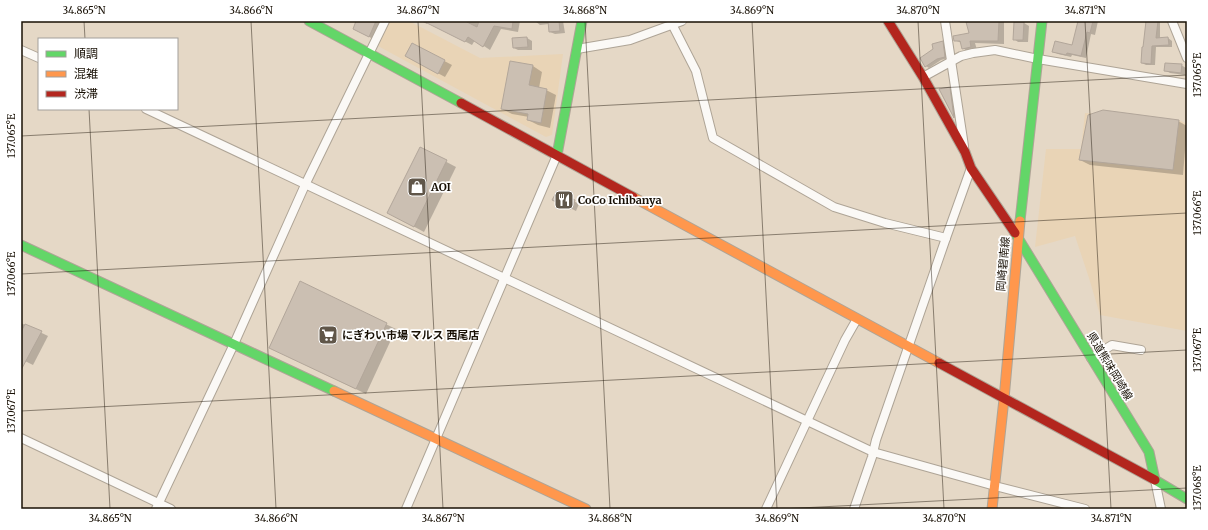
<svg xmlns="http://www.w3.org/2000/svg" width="1208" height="530" viewBox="0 0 1208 530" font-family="Merriweather,'Noto Sans JP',serif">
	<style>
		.built { fill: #e9d4b6 }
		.shadow { fill: #0003 }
		.building { fill: #cbbfb2; stroke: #b2a69a }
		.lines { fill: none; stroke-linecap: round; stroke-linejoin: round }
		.street-casing { stroke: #aea496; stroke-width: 10 }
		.fast-casing { stroke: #aea496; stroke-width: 11 }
		.slow-casing { stroke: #aea496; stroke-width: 11 }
		.jam-casing { stroke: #aea496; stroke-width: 11 }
		.street { stroke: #fbf9f6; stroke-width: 8 }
		.fast { stroke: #63d668; stroke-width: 9 }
		.slow { stroke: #ff974d; stroke-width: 9 }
		.jam { stroke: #b3261e; stroke-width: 9 }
		.ticks { fill: none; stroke: #181005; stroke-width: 1; stroke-opacity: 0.45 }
		.labels { text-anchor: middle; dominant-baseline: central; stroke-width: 3.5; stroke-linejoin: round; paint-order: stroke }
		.poi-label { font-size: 11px; font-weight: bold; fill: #181005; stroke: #fff; text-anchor: start }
		.street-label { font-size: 11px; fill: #181005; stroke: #fff }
		.neatline { fill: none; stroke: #181005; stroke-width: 1.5 }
		.ticks-label { font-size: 10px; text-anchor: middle; fill: #181005 }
	</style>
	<rect width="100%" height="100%" fill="#e5d8c6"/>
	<g class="built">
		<polygon points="390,21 409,21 480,58 563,54 552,135 546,137 378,46"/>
		<polygon points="1085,113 1179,120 1187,124 1187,331 1100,315 1089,278 1075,236 1035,247 1046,149 1081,149"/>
	</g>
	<g class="shadow">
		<polygon points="358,21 384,21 375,40 360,32"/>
		<polygon points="421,21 520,21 518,32 501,29 490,50 475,40 472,45 427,22 427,24"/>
		<polygon points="535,21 563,21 565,33 555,34 550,32 549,24 540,25"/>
		<polygon points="965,21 1004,21 1004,44 975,43 977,50 968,52 963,48 962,43 954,40 970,34 967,21"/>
		<polygon points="1079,21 1098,21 1095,35 1091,34 1086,58 1072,55 1071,57 1058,54 1054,52 1073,46"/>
		<polygon points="1144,21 1160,21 1160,39 1168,38 1172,41 1172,47 1156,47 1155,65 1146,65 1142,63 1146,23"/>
		<polygon points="1015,23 1024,23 1029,26 1028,42 1018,42 1014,39"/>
		<polygon points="527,38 532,41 532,50 518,50 514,48"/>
		<polygon points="942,42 946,45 948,58 941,60 929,68 926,66"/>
		<polygon points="412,44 452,65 445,77 413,60"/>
		<polygon points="1181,65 1186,68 1185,75 1170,73 1165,70"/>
		<polygon points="533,66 542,72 539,88 546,90 556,95 550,128 538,125 528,120 529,117 512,114 502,109"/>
		<polygon points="949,88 954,91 958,120 955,118 942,95"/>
		<polygon points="1178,121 1187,126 1183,175 1090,165 1080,160"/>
		<polygon points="420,148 456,167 424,232 398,218"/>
		<polygon points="557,192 579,204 576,211 558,202"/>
		<polygon points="300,283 396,329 366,394 270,347"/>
		<polygon points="21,323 48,336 33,365 21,359"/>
	</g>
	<g class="building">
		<polygon points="356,21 376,21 369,37 353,29"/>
		<polygon points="423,21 465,21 477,27 479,21 513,21 512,29 494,26 483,47 468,37 465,42"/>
		<polygon points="548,21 559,21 560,31 549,32"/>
		<polygon points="972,21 999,21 998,41 970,41 971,47 962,49 960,41 954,41 953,36 969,33 966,22"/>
		<polygon points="1078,21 1093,21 1090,33 1087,32 1081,56 1067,53 1066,55 1052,52 1055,41 1072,45"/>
		<polygon points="1146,21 1158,21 1156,38 1168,37 1169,45 1152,46 1151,64 1141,63 1142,47 1143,47"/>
		<polygon points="1014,22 1024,22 1023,40 1013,40"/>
		<polygon points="527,37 528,47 513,48 512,38"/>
		<polygon points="943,41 945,57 937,59 925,67 920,58 933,49 932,44"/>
		<polygon points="412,43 445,60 438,74 405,56"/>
		<polygon points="510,61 533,65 529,85 547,89 541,123 527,120 528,114 501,109"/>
		<polygon points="1165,63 1182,64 1181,73 1164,71"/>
		<polygon points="950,87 954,118 939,89"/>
		<polygon points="1103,110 1179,120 1173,170 1079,160 1088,115"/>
		<polygon points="420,147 447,160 414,227 387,213"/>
		<polygon points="557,191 575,200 571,209 552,200"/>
		<polygon points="300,281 387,323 356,389 269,348"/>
		<polygon points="25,324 42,331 21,370 21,332"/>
	</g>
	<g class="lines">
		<g class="street-casing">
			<g id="street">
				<polyline points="945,21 964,146"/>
				<polyline points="1172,21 1187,58"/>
				<polyline points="672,24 696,71 713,138 834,207 885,223 946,238"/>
				<polyline points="577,49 630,40 682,21"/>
				<polyline points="21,50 39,58"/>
				<polyline points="923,77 961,56 973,53 995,50 1038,59 1187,84"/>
				<polyline points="146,109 873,452 995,486 1085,509"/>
				<polyline points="1091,358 1112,345 1141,350"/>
				<polyline points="21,438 171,509"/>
				<polyline points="1155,480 1161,509"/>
				<polyline points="156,509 234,344 305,185 385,21"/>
				<polyline points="406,509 557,155"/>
				<polyline points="766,509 845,340 857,319"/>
				<polyline points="854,509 872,457 876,440 946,238 971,168"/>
			</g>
		</g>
		<g class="fast-casing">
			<g id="fast">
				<polyline points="309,21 461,103"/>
				<polyline points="557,155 582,21"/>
				<polyline points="1020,221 1042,21"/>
				<polyline points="1015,233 1149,452 1155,480 1187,499"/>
				<polyline points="21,245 334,391"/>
			</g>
		</g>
		<g class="slow-casing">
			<g id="slow">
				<polyline points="633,197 939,363"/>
				<polyline points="334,391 586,509"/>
				<polyline points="992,509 1004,399 1020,221"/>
			</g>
		</g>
		<g class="jam-casing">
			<g id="jam">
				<polyline points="888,21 923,77 965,152 971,168 1015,233"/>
				<polyline points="461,103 633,197"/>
				<polyline points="939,363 1155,480"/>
			</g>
		</g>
		<use href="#street" class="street"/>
		<use href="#fast" class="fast"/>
		<use href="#slow" class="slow"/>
		<use href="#jam" class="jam"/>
	</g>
	<path class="ticks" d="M84 21 85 39M251 21 276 509M418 21 443 509M585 21 610 509M752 21 777 509M918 21 944 509M1085 21 1111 509M89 109 110 509M21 136 1187 75M21 274 1187 213M21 411 1187 350M781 509 1187 488"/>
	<defs>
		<g id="shop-square" transform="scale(1)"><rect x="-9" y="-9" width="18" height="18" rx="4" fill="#605649" stroke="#fff"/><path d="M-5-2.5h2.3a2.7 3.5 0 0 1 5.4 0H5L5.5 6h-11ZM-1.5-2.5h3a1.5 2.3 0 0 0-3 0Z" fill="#fff"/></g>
		<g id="restaurant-square" transform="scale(1)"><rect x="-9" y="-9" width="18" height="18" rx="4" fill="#605649" stroke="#fff"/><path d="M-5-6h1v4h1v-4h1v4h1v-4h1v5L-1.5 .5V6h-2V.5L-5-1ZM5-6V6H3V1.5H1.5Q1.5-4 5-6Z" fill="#fff"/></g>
		<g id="supermarket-square" transform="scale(1)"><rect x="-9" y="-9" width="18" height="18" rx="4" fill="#605649" stroke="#fff"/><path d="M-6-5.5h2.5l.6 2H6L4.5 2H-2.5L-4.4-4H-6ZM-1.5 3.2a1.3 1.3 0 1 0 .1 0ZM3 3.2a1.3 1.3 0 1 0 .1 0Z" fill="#fff"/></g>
	</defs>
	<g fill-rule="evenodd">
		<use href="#shop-square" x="417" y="187"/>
		<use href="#restaurant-square" x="564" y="200"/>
		<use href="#supermarket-square" x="328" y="335"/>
	</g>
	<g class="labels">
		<g class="poi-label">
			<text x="431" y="187">AOI</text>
			<text x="578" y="200">CoCo Ichibanya</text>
			<text x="342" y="335">にぎわい市場 マルス 西尾店</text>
		</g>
		<g class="street-label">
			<text transform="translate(1003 264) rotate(-85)">岡崎碧南線</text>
			<text transform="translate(1110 366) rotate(59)">県道熊味岡崎線</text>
		</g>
	</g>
	<rect width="1208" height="530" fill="none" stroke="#ffffff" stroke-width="44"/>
	<rect x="38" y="38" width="140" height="72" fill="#ffffff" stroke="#a39f9b"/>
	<rect x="46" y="51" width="20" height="6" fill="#63d668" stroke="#a39f9b"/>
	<text x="74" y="58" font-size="12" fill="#181005">順調</text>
	<rect x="46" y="71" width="20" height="6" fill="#ff974d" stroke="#a39f9b"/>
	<text x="74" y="78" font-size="12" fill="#181005">混雑</text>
	<rect x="46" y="91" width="20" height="6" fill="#b3261e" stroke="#a39f9b"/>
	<text x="74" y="98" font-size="12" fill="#181005">渋滞</text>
	<rect x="22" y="22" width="1164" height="486" class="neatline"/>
	<g class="ticks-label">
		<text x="84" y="14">34.865°N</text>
		<text x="251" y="14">34.866°N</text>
		<text x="418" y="14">34.867°N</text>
		<text x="585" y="14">34.868°N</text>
		<text x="752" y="14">34.869°N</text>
		<text x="918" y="14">34.870°N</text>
		<text x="1085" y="14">34.871°N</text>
		<text transform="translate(1197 75) rotate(-90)" y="4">137.065°E</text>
		<text transform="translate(11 136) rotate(-90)" y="4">137.065°E</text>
		<text transform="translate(1197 213) rotate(-90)" y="4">137.066°E</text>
		<text transform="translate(11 274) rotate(-90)" y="4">137.066°E</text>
		<text transform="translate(1197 350) rotate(-90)" y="4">137.067°E</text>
		<text transform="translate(11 411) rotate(-90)" y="4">137.067°E</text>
		<text transform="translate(1197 488) rotate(-90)" y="4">137.068°E</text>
		<text x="110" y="522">34.865°N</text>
		<text x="276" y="522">34.866°N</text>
		<text x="443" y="522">34.867°N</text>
		<text x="610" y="522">34.868°N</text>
		<text x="777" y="522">34.869°N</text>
		<text x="944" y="522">34.870°N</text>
		<text x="1111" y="522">34.871°N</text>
	</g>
</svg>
